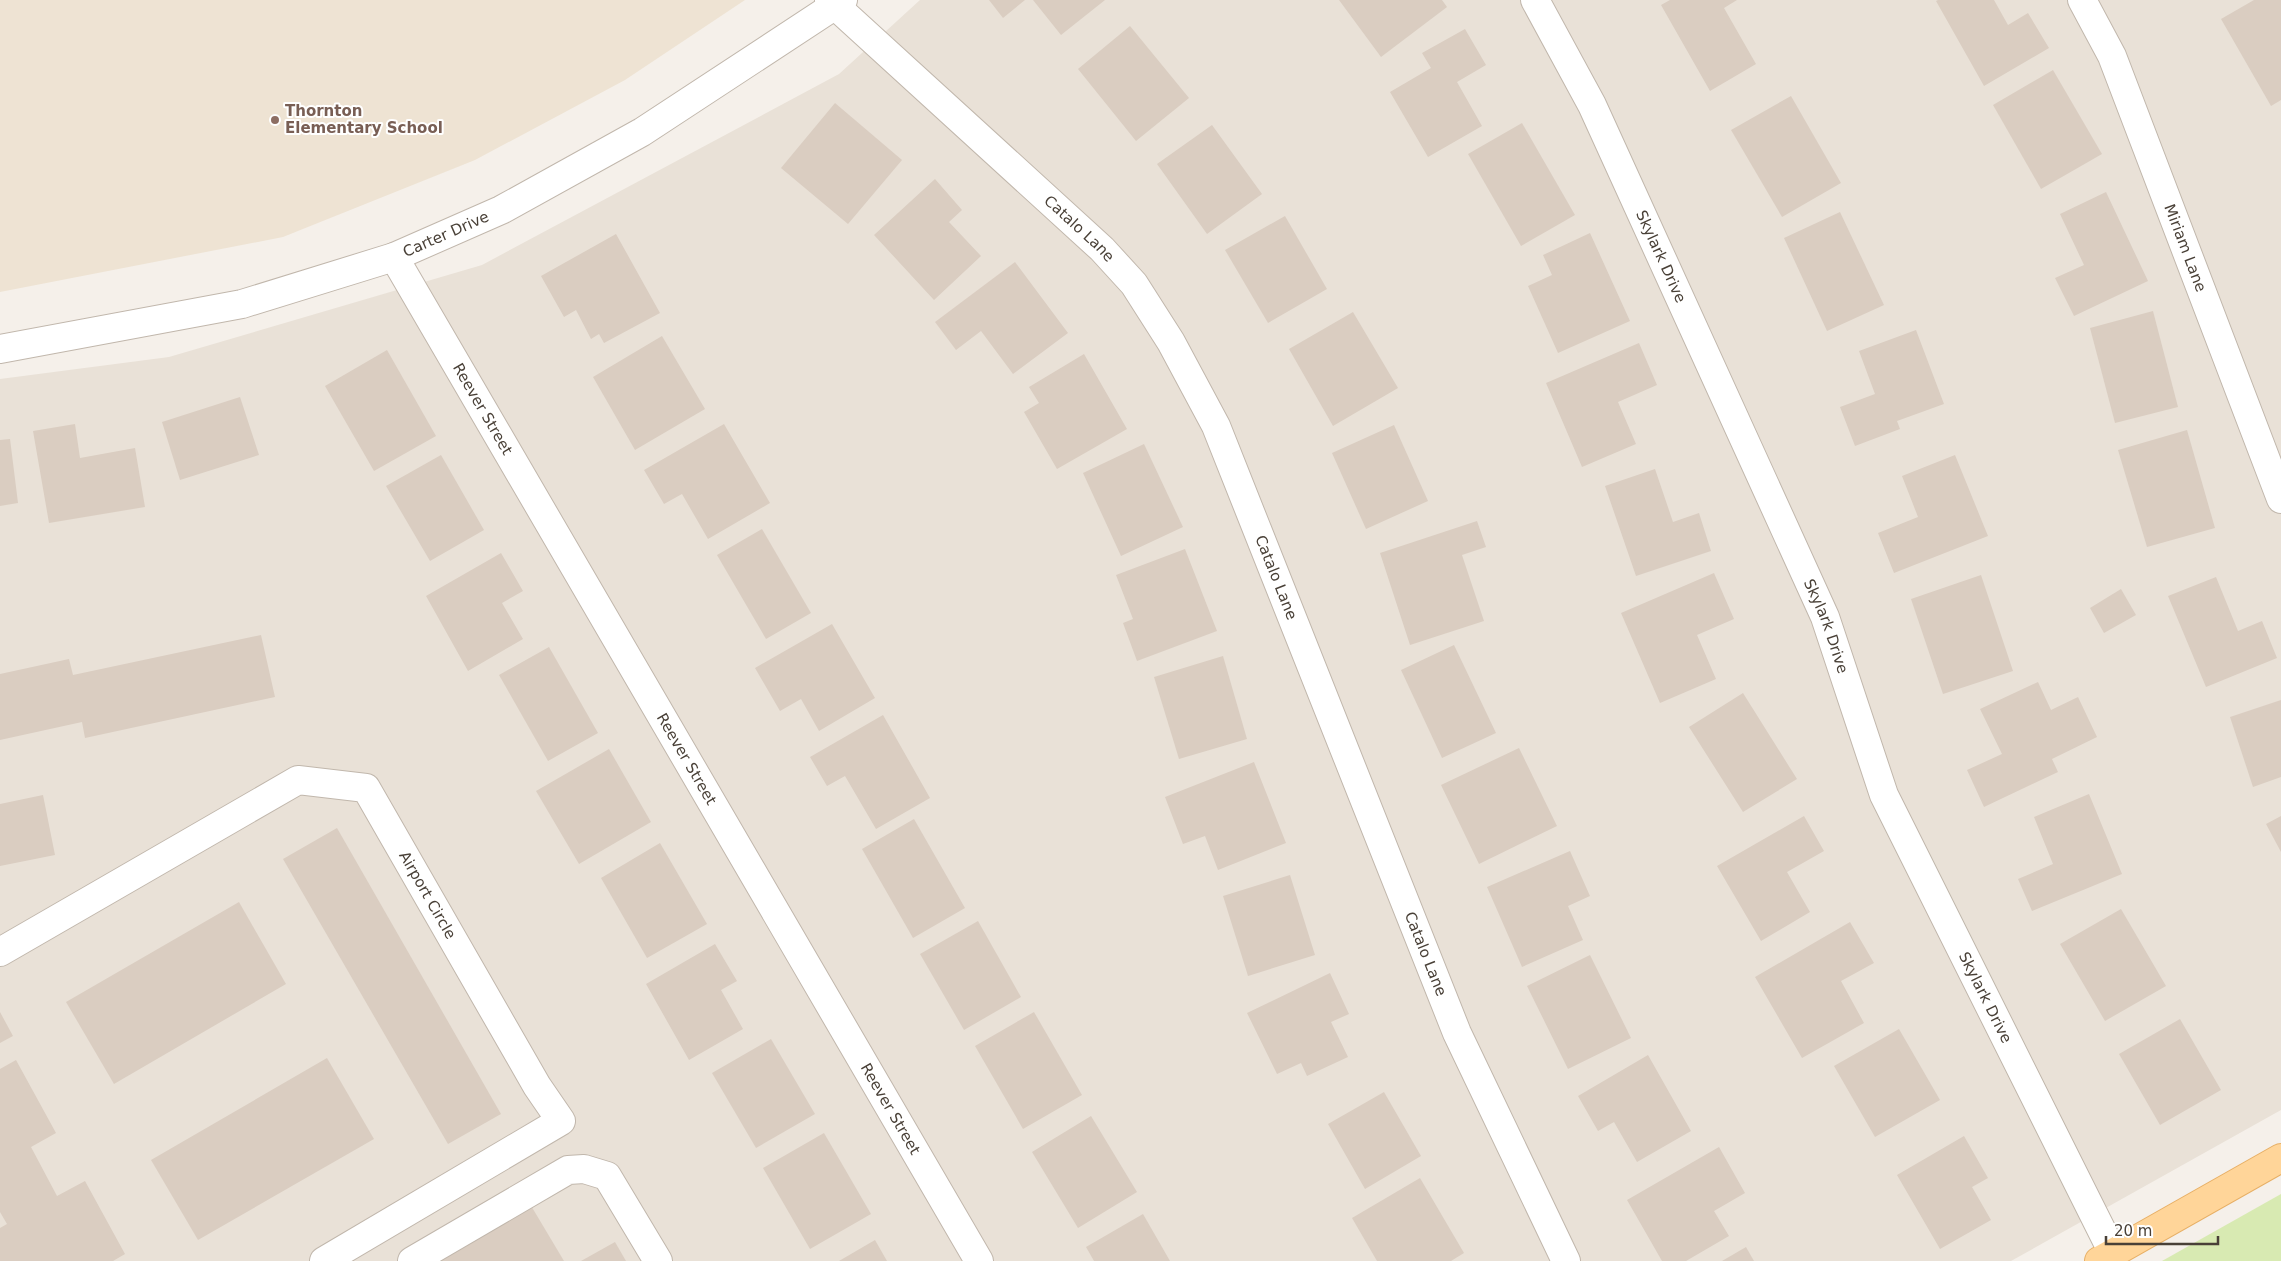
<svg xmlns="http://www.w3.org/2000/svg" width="2281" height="1261" viewBox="0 0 2281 1261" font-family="'DejaVu Sans',sans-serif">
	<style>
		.residential { fill: #e9e1d7 }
		.education { fill: #eee3d3 }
		.green { fill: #d8eab2 }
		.building { fill: #dacdc1 }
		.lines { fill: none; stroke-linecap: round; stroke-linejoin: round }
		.minor-casing { stroke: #c1b7ac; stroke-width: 30 }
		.major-casing { stroke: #e7af65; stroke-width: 30 }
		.minor { stroke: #fff; stroke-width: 28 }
		.major { stroke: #ffd599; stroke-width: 28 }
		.education-dot { fill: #8d6e63; stroke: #fff; stroke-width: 2 }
		.labels { text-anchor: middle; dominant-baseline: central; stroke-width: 4; stroke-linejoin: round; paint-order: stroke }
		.education-label { font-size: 15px; font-weight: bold; fill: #785e54; stroke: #fff; text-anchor: start }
		.street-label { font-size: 15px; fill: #494037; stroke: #fff }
	</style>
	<rect width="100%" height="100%" fill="#f5f0ea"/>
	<polygon class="residential" points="920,0 2281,0 2281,1110 2011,1261 0,1261 0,379 169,357 482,265 839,74"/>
	<polygon class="education" points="0,0 745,0 625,80 475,160 283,237 0,292"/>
	<polygon class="green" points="2281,1194 2281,1261 2162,1261"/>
	<g class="building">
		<polygon points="989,0 1025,0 1003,18"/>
		<polygon points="1033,0 1105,0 1061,35"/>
		<polygon points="1339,0 1442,0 1447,7 1381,57"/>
		<polygon points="1670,0 1737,0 1724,8 1756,64 1710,91 1661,5"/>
		<polygon points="1938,0 1994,0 2008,25 2028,13 2049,48 1984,86 1936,1"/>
		<polygon points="2254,0 2281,0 2281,100 2271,106 2221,19"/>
		<polygon points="1130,26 1189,98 1136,141 1078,69"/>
		<polygon points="1465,29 1486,65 1457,82 1482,126 1428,157 1390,92 1431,68 1422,53"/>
		<polygon points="2053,70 2102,154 2041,189 1993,105"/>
		<polygon points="1791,96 1841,183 1782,217 1731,130"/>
		<polygon points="835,103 902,160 848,224 781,168"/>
		<polygon points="1522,123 1575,215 1521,246 1468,154"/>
		<polygon points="1212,125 1262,194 1207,234 1157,164"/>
		<polygon points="935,179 962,210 949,222 981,256 934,300 874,235"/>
		<polygon points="2106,192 2148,281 2074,316 2055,278 2084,265 2060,214"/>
		<polygon points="1840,212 1884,305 1827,331 1784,238"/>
		<polygon points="1285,216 1327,289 1268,323 1225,250"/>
		<polygon points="1590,233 1630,321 1558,353 1528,286 1552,275 1543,255"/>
		<polygon points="616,234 660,313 604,343 599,334 591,339 576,310 564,317 541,276"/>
		<polygon points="1015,262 1068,333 1013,374 981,331 956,350 935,322"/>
		<polygon points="2153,311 2178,407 2115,423 2090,328"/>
		<polygon points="1353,312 1398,388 1333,426 1289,349"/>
		<polygon points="1916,330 1944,404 1897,421 1900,429 1855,446 1840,407 1875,394 1859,351"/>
		<polygon points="662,336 705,409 635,450 593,377"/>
		<polygon points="1639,343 1657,385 1618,402 1636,444 1582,467 1546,383"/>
		<polygon points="387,350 436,436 374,471 325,386"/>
		<polygon points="1084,354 1127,429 1057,469 1024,412 1039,403 1029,387"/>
		<polygon points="240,397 259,455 180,480 162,422"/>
		<polygon points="75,424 80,458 135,448 145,507 49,523 33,431"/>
		<polygon points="724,424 770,503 708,539 682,494 664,504 644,470"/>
		<polygon points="1394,425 1428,501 1366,529 1332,453"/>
		<polygon points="2187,430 2215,528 2147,547 2118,450"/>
		<polygon points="10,439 18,503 0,506 0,440"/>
		<polygon points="1144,444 1183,527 1121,556 1083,473"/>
		<polygon points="441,455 484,530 430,561 386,486"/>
		<polygon points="1955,455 1988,536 1894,573 1878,533 1918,517 1902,476"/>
		<polygon points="1655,469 1673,522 1699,513 1711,551 1636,576 1605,486"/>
		<polygon points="1477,521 1486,547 1462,555 1484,621 1410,645 1380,553"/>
		<polygon points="762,529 811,613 766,639 717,555"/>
		<polygon points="1185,549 1217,631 1137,661 1123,623 1133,619 1116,575"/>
		<polygon points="501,553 523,591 502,603 523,639 468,671 426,596"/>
		<polygon points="1714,573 1734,619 1697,635 1716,679 1660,703 1621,613"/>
		<polygon points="1981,575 2013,671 1943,694 1911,599"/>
		<polygon points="2216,577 2238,631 2262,621 2277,658 2206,687 2168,596"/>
		<polygon points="2121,589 2136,615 2104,633 2090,608"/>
		<polygon points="832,624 875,698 819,731 801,699 780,711 755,668"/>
		<polygon points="261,635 275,697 85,738 82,722 0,740 0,674 69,659 73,675"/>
		<polygon points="1454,645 1496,733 1442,758 1401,670"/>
		<polygon points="549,647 598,733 548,761 499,675"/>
		<polygon points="1223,656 1247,739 1179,759 1154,677"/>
		<polygon points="2038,682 2051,710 2078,697 2097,737 2052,759 2058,772 1984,807 1967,770 2002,754 1980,709"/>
		<polygon points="1743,693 1797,779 1743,812 1689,727"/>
		<polygon points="2281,700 2281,777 2253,787 2230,717"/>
		<polygon points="883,715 930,798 876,829 845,776 827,786 810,757"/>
		<polygon points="1519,748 1557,826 1479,864 1441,785"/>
		<polygon points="609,749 651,822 579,864 536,791"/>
		<polygon points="1254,762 1286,843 1218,870 1205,836 1183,844 1165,797"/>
		<polygon points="2089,794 2122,874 2032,911 2018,879 2053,864 2034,817"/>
		<polygon points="43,795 55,855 0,866 0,804"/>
		<polygon points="1804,816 1824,851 1787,872 1810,912 1761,941 1717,866"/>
		<polygon points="2281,816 2281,852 2266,824"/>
		<polygon points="914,819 965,908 913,938 862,849"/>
		<polygon points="337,828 501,1114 448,1144 283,859"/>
		<polygon points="660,843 707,924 647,958 601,878"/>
		<polygon points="1570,851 1590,896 1568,906 1583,940 1522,967 1487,887"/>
		<polygon points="1290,875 1315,955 1248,976 1223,896"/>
		<polygon points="239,902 286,984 114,1084 66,1002"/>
		<polygon points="2121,909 2166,986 2105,1021 2060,944"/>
		<polygon points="978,921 1021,997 964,1030 920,954"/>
		<polygon points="1850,922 1874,963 1841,981 1864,1023 1802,1058 1755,977"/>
		<polygon points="715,944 737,981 721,990 743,1029 689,1060 646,984"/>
		<polygon points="1590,955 1631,1038 1568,1069 1527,986"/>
		<polygon points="1330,973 1349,1014 1331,1022 1348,1057 1307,1076 1301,1063 1277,1074 1247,1013"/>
		<polygon points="0,1012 13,1036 0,1043"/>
		<polygon points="1034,1012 1082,1095 1023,1129 975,1046"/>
		<polygon points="2180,1019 2221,1090 2160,1125 2119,1054"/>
		<polygon points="1899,1029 1940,1100 1875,1137 1834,1066"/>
		<polygon points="771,1039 815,1114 756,1148 712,1073"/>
		<polygon points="1648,1055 1691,1131 1637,1162 1614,1122 1598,1131 1578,1096"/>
		<polygon points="327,1058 374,1139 198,1240 151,1160"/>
		<polygon points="16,1060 56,1133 31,1147 57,1196 85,1181 125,1254 113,1261 0,1261 0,1228 7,1224 0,1212 0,1069"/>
		<polygon points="1384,1092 1421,1156 1365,1189 1328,1124"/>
		<polygon points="1091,1116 1137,1192 1078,1228 1032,1152"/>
		<polygon points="824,1133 871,1214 810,1249 763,1168"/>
		<polygon points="1964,1136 1988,1178 1972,1187 1991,1220 1940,1249 1897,1175"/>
		<polygon points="1719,1147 1745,1193 1714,1211 1729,1236 1686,1261 1662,1261 1627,1200"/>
		<polygon points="1420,1178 1464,1253 1451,1261 1377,1261 1352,1218"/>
		<polygon points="530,1204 564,1261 434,1261"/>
		<polygon points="1143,1214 1170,1261 1094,1261 1086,1247"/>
		<polygon points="875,1240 887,1261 839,1261"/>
		<polygon points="615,1242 626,1261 581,1261"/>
		<polygon points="1746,1247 1754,1261 1722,1261"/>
	</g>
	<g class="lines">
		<g class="minor-casing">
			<g id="minor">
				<path id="s1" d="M829 0 1102 249 1134 284 1171 342 1216 426 1457 1033 1566 1261"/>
				<path id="s2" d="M1535 0 1592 105 1825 617 1884 795 2113 1253"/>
				<path id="s3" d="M2082 0 2112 56 2281 499"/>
				<path id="s4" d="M394 257 979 1261"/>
				<path id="s5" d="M0 349 242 304 394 257 501 210 642 132 843 0"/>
				<path id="s6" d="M0 952 298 780 366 788 537 1086 561 1121 324 1261"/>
				<polyline points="412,1261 568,1170 584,1169 607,1176 658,1261"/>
			</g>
		</g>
		<g class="major-casing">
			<polyline id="major" points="2099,1261 2281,1158"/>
		</g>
		<use href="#minor" class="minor"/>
		<use href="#major" class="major"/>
	</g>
	<circle class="education-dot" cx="275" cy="120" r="5"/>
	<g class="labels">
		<g class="education-label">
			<text x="285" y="111">Thornton<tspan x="285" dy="17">Elementary School</tspan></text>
		</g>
		<g class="street-label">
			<text stroke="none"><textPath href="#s1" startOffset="339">Catalo Lane</textPath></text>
			<text stroke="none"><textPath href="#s5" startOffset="462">Carter Drive</textPath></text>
			<text stroke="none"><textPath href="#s3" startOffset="269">Miriam Lane</textPath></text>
			<text stroke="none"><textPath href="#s2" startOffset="286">Skylark Drive</textPath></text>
			<text stroke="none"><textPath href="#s4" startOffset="176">Reever Street</textPath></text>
			<text stroke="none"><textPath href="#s1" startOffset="744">Catalo Lane</textPath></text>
			<text stroke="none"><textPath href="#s2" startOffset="691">Skylark Drive</textPath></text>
			<text stroke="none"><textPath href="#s4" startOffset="581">Reever Street</textPath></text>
			<text stroke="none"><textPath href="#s6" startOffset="536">Airport Circle</textPath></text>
			<text stroke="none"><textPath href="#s1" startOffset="1149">Catalo Lane</textPath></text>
			<text stroke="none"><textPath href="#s2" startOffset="1096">Skylark Drive</textPath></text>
			<text stroke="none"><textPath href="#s4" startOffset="986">Reever Street</textPath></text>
		</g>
	</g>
	<path d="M2106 1236v8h112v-8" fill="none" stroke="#494037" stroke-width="2.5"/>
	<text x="2114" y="1236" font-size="15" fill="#494037" stroke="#ffffff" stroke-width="4" paint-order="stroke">20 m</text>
</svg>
